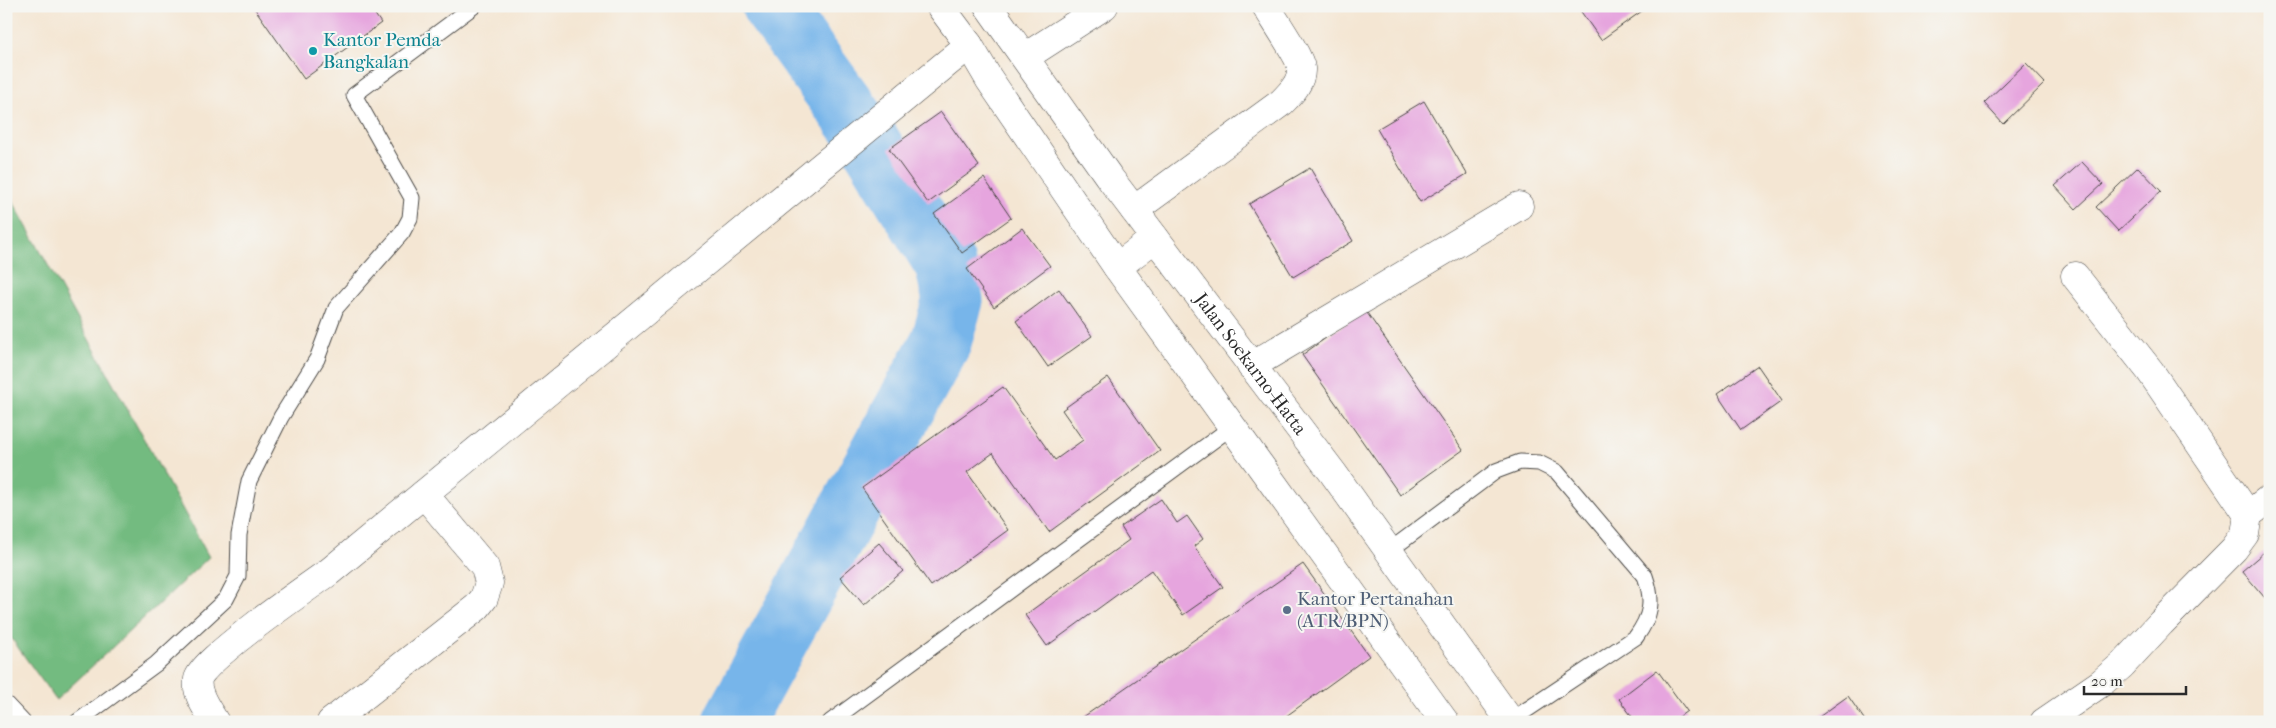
<svg xmlns="http://www.w3.org/2000/svg" width="2276" height="728" viewBox="0 0 2276 728" font-family="'IM FELL French Canon',serif">
	<style>
		.forest { fill: #73bb80; stroke: #4f7356 }
		.lines { fill: none; stroke-linecap: round; stroke-linejoin: round }
		.river { stroke: #77b5ea; stroke-width: 61 }
		.building { fill: #e6a5de }
		.service-casing { stroke: #494744; stroke-width: 17 }
		.minor-casing { stroke: #494744; stroke-width: 29 }
		.tertiary-casing { stroke: #494744; stroke-width: 29 }
		.secondary-casing { stroke: #494744; stroke-width: 29 }
		.service { stroke: #fff; stroke-width: 15 }
		.minor { stroke: #fff; stroke-width: 28 }
		.tertiary { stroke: #fff; stroke-width: 28 }
		.secondary { stroke: #fff; stroke-width: 28 }
		.culture-dot { fill: #0f9aa8; stroke: #f6f6f2; stroke-width: 2 }
		.service-dot { fill: #5c6f8a; stroke: #f6f6f2; stroke-width: 2 }
		.labels { text-anchor: middle; dominant-baseline: central; stroke-width: 4; stroke-linejoin: round; paint-order: stroke }
		.culture-label { font-size: 19px; fill: #0d838f; stroke: #f6f6f2; text-anchor: start }
		.street-label { font-size: 19px; fill: #2b2b2b; stroke: #f6f6f2 }
		.service-label { font-size: 19px; fill: #4e5e75; stroke: #f6f6f2; text-anchor: start }
	</style>
	<rect width="100%" height="100%" fill="#f6f6f2"/>
	<filter id="ink" filterUnits="userSpaceOnUse"><feTurbulence type="fractalNoise" baseFrequency=".02" numOctaves="2"/><feDisplacementMap in="SourceGraphic" scale="10" xChannelSelector="R" yChannelSelector="G"/><feConvolveMatrix kernelMatrix="1 2 1 2 8 2 1 2 1" color-interpolation-filters="sRGB"/></filter>
	<filter id="wash" filterUnits="userSpaceOnUse"><feTurbulence type="fractalNoise" baseFrequency=".0096" numOctaves="4" result="noise"/><feDisplacementMap in="SourceGraphic" scale="20" xChannelSelector="R" yChannelSelector="G"/><feGaussianBlur stdDeviation="1.12" result="paint"/><feColorMatrix in="noise" values="0 0 0 0 0 0 0 0 0 0 0 0 0 0 0 0 0 1.4 0 .05"/><feComposite in="paint" operator="in"/></filter>
	<g filter="url(#wash)">
		<rect width="100%" height="100%" fill="#f4e6d3"/>
		<polygon class="forest" points="6,189 209,557 56,700 6,631"/>
		<g class="lines">
			<polyline class="river" points="733,722 941,342 953,300 945,264 863,131 772,6"/>
		</g>
		<g id="blocks">
			<g class="building">
				<polygon points="253,6 369,6 381,23 304,79"/>
				<polygon points="1577,6 1649,6 1601,40"/>
				<polygon points="2026,63 2045,83 2003,124 1984,103"/>
				<polygon points="1424,101 1467,174 1420,202 1377,129"/>
				<polygon points="941,112 979,166 928,203 889,149"/>
				<polygon points="2082,162 2103,184 2076,209 2055,186"/>
				<polygon points="2138,167 2161,191 2118,231 2096,207"/>
				<polygon points="1310,168 1353,241 1293,277 1249,204"/>
				<polygon points="984,178 1011,218 962,253 934,214"/>
				<polygon points="1022,228 1050,266 994,307 967,269"/>
				<polygon points="1059,289 1092,336 1048,367 1016,321"/>
				<polygon points="1365,310 1463,450 1400,495 1302,355"/>
				<polygon points="1758,366 1782,401 1741,430 1717,394"/>
				<polygon points="1108,377 1160,451 1049,532 993,453 967,472 1008,530 931,586 862,488 1003,387 1055,460 1083,440 1062,410"/>
				<polygon points="1161,499 1177,523 1187,516 1203,539 1194,546 1223,587 1183,615 1151,570 1047,646 1025,615 1129,540 1121,527"/>
				<polygon points="879,543 903,571 864,605 840,577"/>
				<polygon points="2270,547 2270,594 2265,598 2242,571"/>
				<polygon points="1303,564 1369,656 1278,722 1076,722"/>
				<polygon points="1657,670 1687,711 1672,722 1636,722 1619,699"/>
				<polygon points="1848,696 1866,722 1812,722"/>
			</g>
		</g>
	</g>
	<g filter="url(#ink)">
		<use href="#blocks" fill-opacity="0" stroke="#494744" stroke-width="1"/>
		<g class="lines">
			<g class="service-casing">
				<g id="service">
					<path d="M1389 551 1496 471 1520 462 1539 463 1557 472 1645 576C1654 601 1651 616 1636 637L1510 721"/>
					<polyline points="6,704 23,722"/>
					<polyline points="77,722 156,664 226,599 238,576 239,535 249,481 281,417 317,359 336,308 402,233 410,218 412,198 354,95 474,6"/>
					<polyline points="830,722 1233,426"/>
				</g>
			</g>
			<g class="minor-casing">
				<g id="minor">
					<path d="M1134 210 1282 102C1291 93 1302 82 1301 68 1300 57 1273 18 1266 6"/>
					<polyline points="1251,366 1519,206"/>
					<polyline points="2248,515 2270,498"/>
					<path d="M215 722C208 710 195 694 198 679 202 660 308 587 329 572L969 45"/>
					<polyline points="331,722 477,607 484,598 489,583 485,567 424,494"/>
					<polyline points="2044,722 2101,683 2122,665 2161,623 2234,549 2245,534 2248,515 2150,371 2075,276"/>
				</g>
			</g>
			<g class="tertiary-casing">
				<polyline id="tertiary" points="1025,57 1104,6"/>
			</g>
			<g class="secondary-casing">
				<g id="secondary">
					<polyline points="940,6 969,45 989,79 1117,267 1445,722"/>
					<path id="s1" d="M988 6 1109 177 1333 473 1511 722"/>
					<polyline points="1117,267 1155,238"/>
				</g>
			</g>
			<use href="#service" class="service"/>
			<use href="#minor" class="minor"/>
			<use href="#tertiary" class="tertiary"/>
			<use href="#secondary" class="secondary"/>
		</g>
	</g>
	<circle class="culture-dot" cx="313" cy="51" r="5"/>
	<circle class="service-dot" cx="1287" cy="610" r="5"/>
	<g class="labels">
		<g class="culture-label">
			<text x="323" y="40">Kantor Pemda<tspan x="323" dy="22">Bangkalan</tspan></text>
		</g>
		<g class="street-label">
			<text stroke="none"><textPath href="#s1" startOffset="444">Jalan Soekarno-Hatta</textPath></text>
		</g>
		<g class="service-label">
			<text x="1297" y="599">Kantor Pertanahan<tspan x="1297" dy="22">(ATR/BPN)</tspan></text>
		</g>
	</g>
	<rect width="2276" height="728" fill="none" stroke="#f6f6f2" stroke-width="25"/>
	<path d="M2084 686v8h102v-8" fill="none" stroke="#2b2b2b" stroke-width="2.5"/>
	<text x="2091" y="686" font-size="15" fill="#2b2b2b" stroke="#f6f6f2" stroke-width="4" paint-order="stroke">20 m</text>
</svg>
